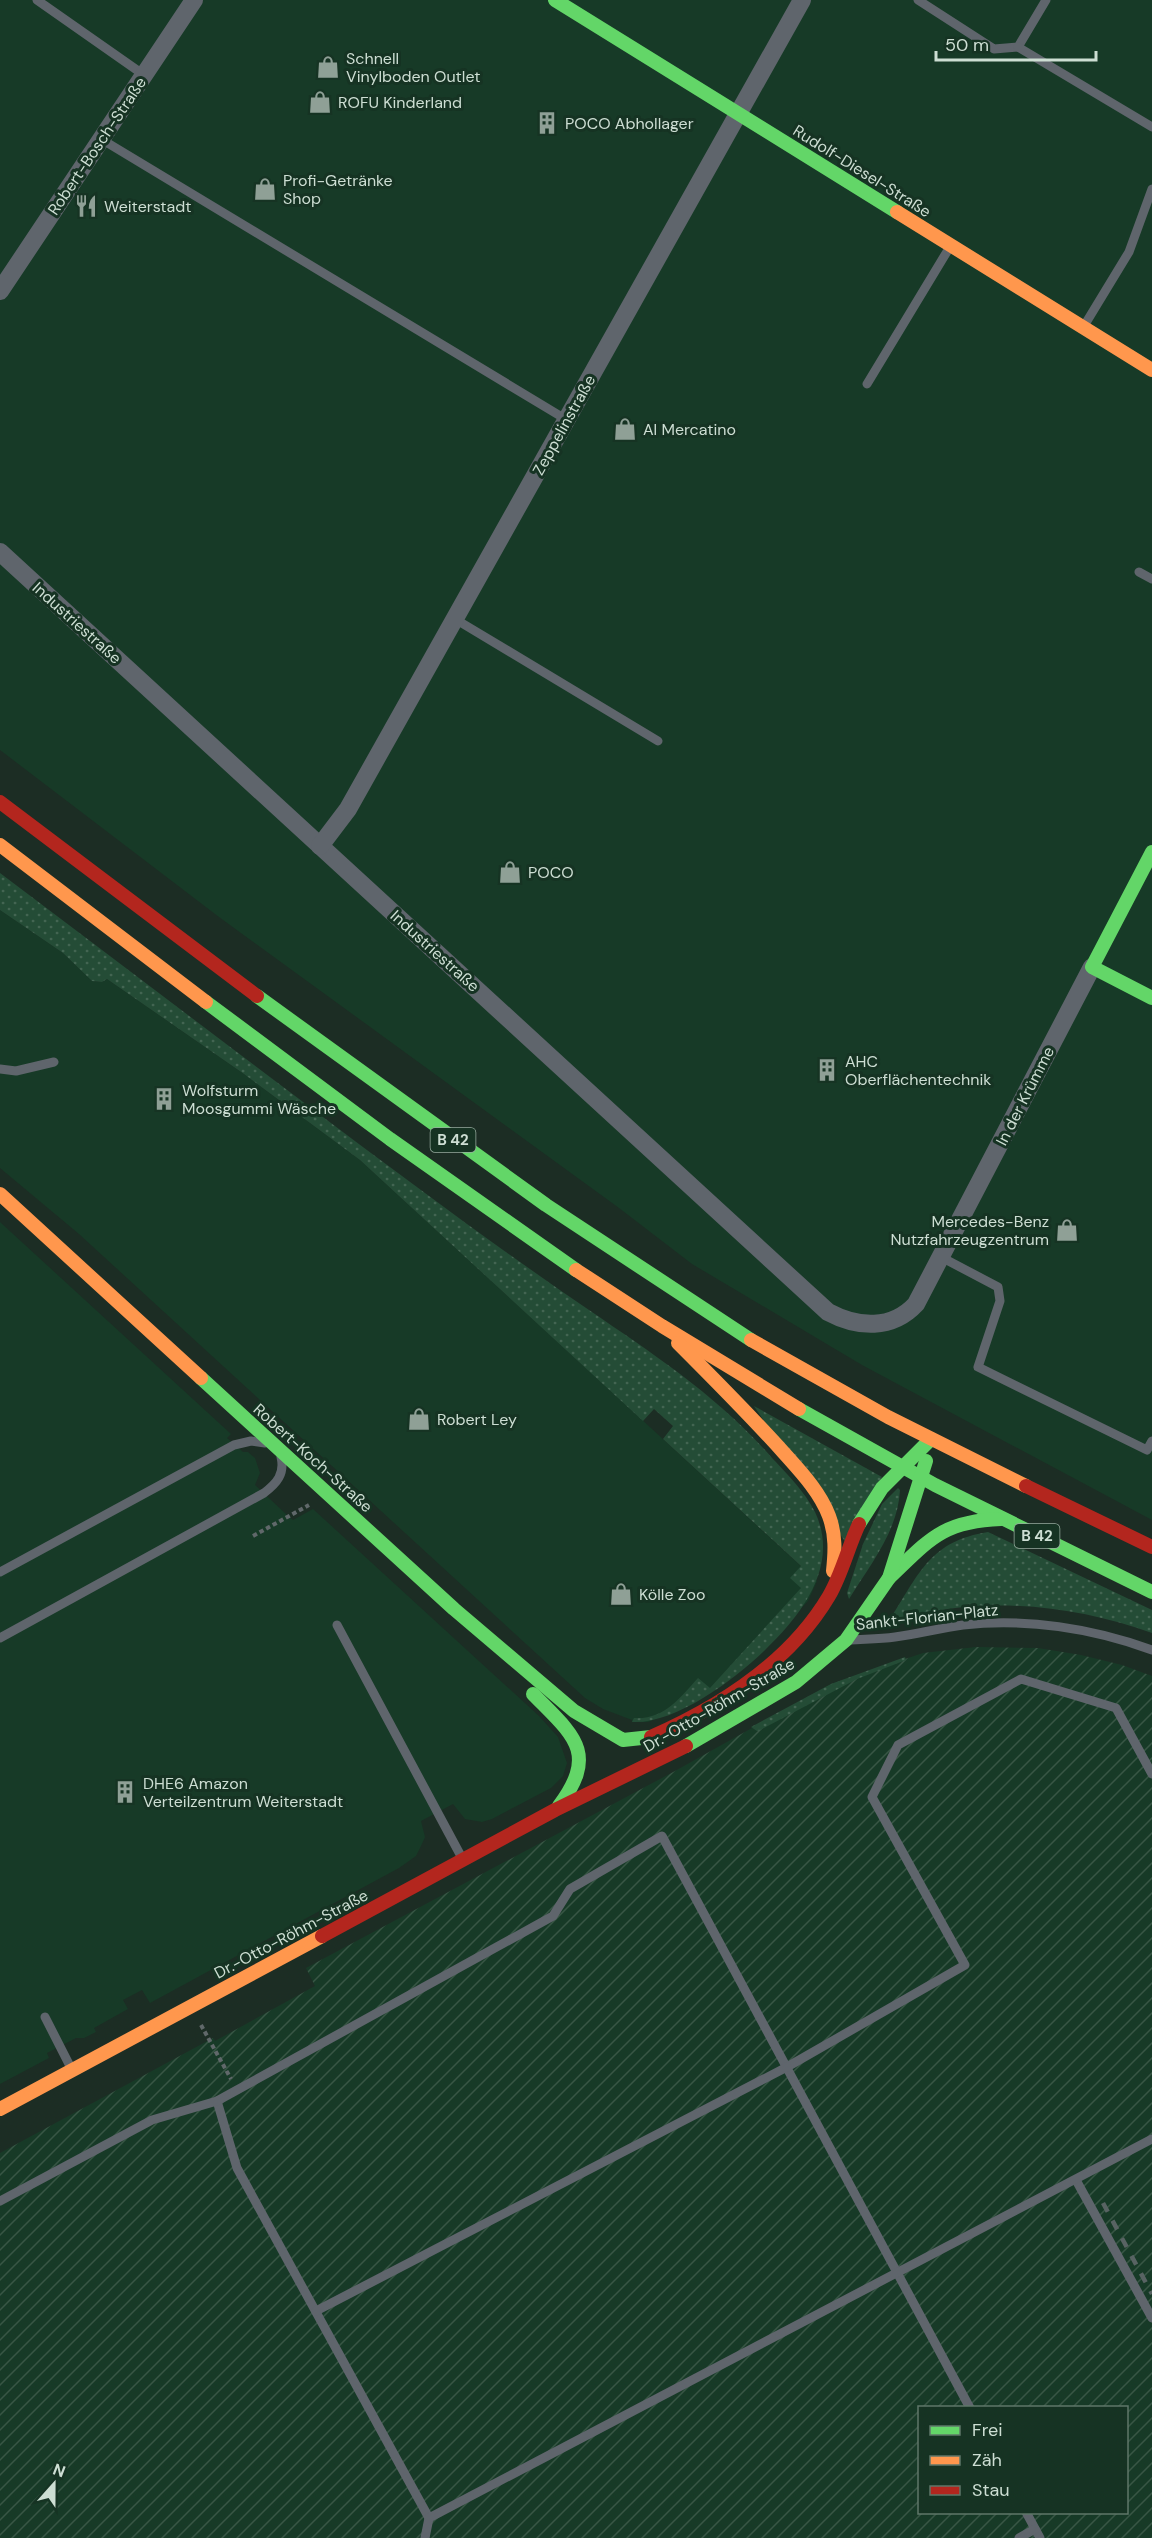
<svg xmlns="http://www.w3.org/2000/svg" width="1152" height="2538" viewBox="0 0 1152 2538" font-family="'DM Sans',sans-serif">
	<style>
		.built { fill: #173a27 }
		.industrial { fill: url(#industrial-furrows); fill-rule: evenodd }
		.grass { fill: url(#grass-dots) }
		.lines { fill: none; stroke-linecap: round; stroke-linejoin: round }
		.path { stroke: #60686a; stroke-width: 4; stroke-dasharray: 4.5 3; stroke-linecap: butt }
		.lane { stroke: #5f656c; stroke-width: 9 }
		.street { stroke: #5f656c; stroke-width: 18 }
		.fast { stroke: #63d668; stroke-width: 14 }
		.slow { stroke: #ff974d; stroke-width: 14 }
		.jam { stroke: #b3261e; stroke-width: 14 }
		.rail { stroke: #586363; stroke-width: 4.5; stroke-dasharray: 10 10; stroke-linecap: butt }
		.labels { text-anchor: middle; dominant-baseline: central; stroke-width: 6; stroke-linejoin: round; paint-order: stroke }
		.shield { fill: #163323; stroke: #96ab9e; stroke-width: 1.5 }
		.shield-label { font-size: 15px; font-weight: bold; fill: #cdded3 }
		.poi-label { font-size: 16px; fill: #cdded3; stroke: #163323; text-anchor: start }
		.street-label { font-size: 16px; fill: #cdded3; stroke: #163323 }
	</style>
	<defs>
		<pattern id="industrial-furrows" width="10" height="10" patternUnits="userSpaceOnUse" patternTransform="scale(1.5)"><rect width="10" height="10" fill="#173a27"/><path d="M-1 1l2-2M0 10L10 0M9 11l2-2" fill="none" stroke="#385645"/></pattern>
		<pattern id="grass-dots" width="8" height="8" patternUnits="userSpaceOnUse" patternTransform="scale(1.5)"><rect width="8" height="8" fill="#244c36"/><path d="M2 2h.1M6 6h.1" fill="none" stroke="#436552" stroke-width="1.8" stroke-linecap="round"/></pattern>
	</defs>
	<rect width="100%" height="100%" fill="#1c2d24"/>
	<g class="built">
		<polygon points="0,0 1152,0 1152,1520 862,1365 692,1264 619,1208 219,917 0,750"/>
		<polygon points="0,910 63,953 92,981 102,982 107,979 244,1074 360,1160 817,1581 808,1601 751,1663 687,1706 648,1722 632,1722 632,1720 603,1709 585,1698 79,1234 0,1168"/>
		<polygon points="0,1222 231,1434 227,1438 243,1452 248,1452 255,1458 260,1473 255,1485 288,1516 293,1520 313,1509 539,1716 558,1737 567,1763 563,1776 551,1788 492,1819 482,1822 465,1819 453,1804 421,1821 425,1837 421,1846 416,1856 399,1868 150,2003 142,1990 123,2000 128,2009 94,2028 96,2032 84,2038 76,2038 47,2053 49,2058 0,2084"/>
	</g>
	<path class="industrial" d="M976 1647 1038 1648 1081 1655 1122 1665 1152 1676V2538H0V2153L213 2038 215 2041 315 1986 306 1968 675 1771 831 1684 923 1653ZM920 2408H1126V2512H920Z"/>
	<g class="grass">
		<path d="M0 873C156 990 310 1109 467 1224 507 1253 548 1282 589 1310 656 1356 719 1397 773 1459 788 1475 805 1492 815 1512 840 1565 802 1614 766 1649 735 1679 676 1724 632 1722L634 1718C664 1720 680 1698 698 1678L710 1688 801 1588 790 1578 801 1566 663 1439 673 1426 654 1409 643 1421 360 1160 244 1074 107 979 102 982 92 981 63 953 0 910Z"/>
		<polygon points="754,1406 882,1477 846,1543"/>
		<path d="M898 1488 900 1490C898 1531 870 1565 849 1599L847 1593 863 1544 882 1504Z"/>
		<path d="M988 1532 1152 1610V1633C1074 1605 982 1595 901 1619L892 1616C920 1572 931 1541 988 1532Z"/>
		<polygon points="905,1657 906,1660 857,1679 760,1730 757,1731 751,1727 831,1684"/>
	</g>
	<g class="lines">
		<g class="path">
			<polyline points="253,1536 309,1505"/>
			<polyline points="201,2025 231,2079"/>
		</g>
		<g class="lane">
			<polyline points="37,0 144,75"/>
			<polyline points="918,0 994,49 1018,47 1046,0"/>
			<polyline points="1018,47 1152,127"/>
			<polyline points="101,139 567,420"/>
			<polyline points="1084,326 1129,252 1152,189"/>
			<polyline points="867,384 951,245"/>
			<polyline points="1139,572 1152,579"/>
			<polyline points="455,619 658,741"/>
			<polyline points="0,1069 16,1071 54,1062"/>
			<polyline points="941,1257 998,1287 1000,1301 978,1367 1147,1450 1152,1441"/>
			<polyline points="0,1572 234,1445 251,1441 265,1443"/>
			<polyline points="337,1625 462,1858"/>
			<path d="M0 1638 264 1493C277 1483 285 1474 281 1457"/>
			<path d="M850 1640C865 1639 880 1639 895 1637 918 1634 940 1628 963 1625 1026 1618 1092 1628 1152 1650"/>
			<polyline points="45,2017 71,2068"/>
			<polyline points="217,2101 237,2168 429,2518 425,2538"/>
			<polyline points="1076,2180 1152,2318"/>
			<polyline points="0,2201 152,2120 217,2101 237,2090 553,1916 570,1889 662,1836 970,2408"/>
			<polyline points="316,2311 787,2067 965,1965 872,1797 898,1745 1021,1679 1116,1708 1152,1774"/>
			<polyline points="1026,2512 1040,2538"/>
			<polyline points="429,2518 1152,2139"/>
			<polyline points="1019,2538 1035,2529"/>
		</g>
		<g class="street">
			<polyline points="0,291 194,0"/>
			<path d="M0 552 828 1312C858 1328 892 1330 916 1304L1092 967"/>
			<polyline points="320,846 348,809 802,0"/>
		</g>
		<g class="fast">
			<polyline points="555,0 897,212"/>
			<polyline points="1152,852 1092,967 1152,998"/>
			<polyline points="257,996 546,1205 751,1340"/>
			<polyline points="206,1002 390,1139 576,1270"/>
			<polyline points="201,1378 454,1609 574,1711 623,1740 651,1737"/>
			<polyline points="799,1409 935,1485 1152,1592"/>
			<polyline points="859,1524 882,1488 931,1439"/>
			<path d="M889 1578C929 1540 942 1521 1001 1519"/>
			<path d="M533 1694C573 1735 599 1752 559 1806"/>
			<polyline points="686,1746 796,1682 846,1640 889,1578 926,1461"/>
		</g>
		<g class="slow">
			<polyline points="897,212 1152,370"/>
			<polyline points="0,845 206,1002"/>
			<polyline points="0,1194 201,1378"/>
			<polyline points="576,1270 662,1326 799,1409"/>
			<polyline points="751,1340 888,1417 1026,1486"/>
			<path d="M678 1343C714 1379 750 1415 784 1453 801 1472 820 1492 829 1516 836 1535 835 1552 833 1571"/>
			<polyline points="0,2109 322,1936"/>
		</g>
		<g class="jam">
			<polyline points="0,802 257,996"/>
			<polyline points="1026,1486 1152,1547"/>
			<path d="M651 1737C719 1707 790 1662 829 1596 842 1574 848 1547 859 1524"/>
			<polyline points="322,1936 555,1810 686,1746"/>
		</g>
		<polyline class="rail" points="1103,2203 1152,2294"/>
	</g>
	<defs>
		<g id="shop-bare" transform="scale(1.8)"><path d="M-5-2.5h2.3a2.7 3.5 0 0 1 5.4 0H5L5.5 6h-11ZM-1.5-2.5h3a1.5 2.3 0 0 0-3 0Z" fill="#8fa096" stroke="#163323" stroke-width="2.5" paint-order="stroke"/></g>
		<g id="building-bare" transform="scale(1.8)"><path d="M-4-6H4V6H1V3H-1V6H-4ZM-2.5-4.3h1.7v1.8h-1.7ZM.8-4.3h1.7v1.8H.8ZM-2.5-1h1.7V.8h-1.7ZM.8-1h1.7V.8H.8Z" fill="#8fa096" stroke="#163323" stroke-width="2.5" paint-order="stroke"/></g>
		<g id="restaurant-bare" transform="scale(1.8)"><path d="M-5-6h1v4h1v-4h1v4h1v-4h1v5L-1.5 .5V6h-2V.5L-5-1ZM5-6V6H3V1.5H1.5Q1.5-4 5-6Z" fill="#8fa096" stroke="#163323" stroke-width="2.5" paint-order="stroke"/></g>
	</defs>
	<g fill-rule="evenodd">
		<use href="#shop-bare" x="328" y="67"/>
		<use href="#shop-bare" x="320" y="102"/>
		<use href="#building-bare" x="547" y="123"/>
		<use href="#shop-bare" x="265" y="189"/>
		<use href="#restaurant-bare" x="86" y="206"/>
		<use href="#shop-bare" x="625" y="429"/>
		<use href="#shop-bare" x="510" y="872"/>
		<use href="#building-bare" x="827" y="1070"/>
		<use href="#building-bare" x="164" y="1099"/>
		<use href="#shop-bare" x="1067" y="1230"/>
		<use href="#shop-bare" x="419" y="1419"/>
		<use href="#shop-bare" x="621" y="1594"/>
		<use href="#building-bare" x="125" y="1792"/>
	</g>
	<g class="labels">
		<g class="shield">
			<rect x="430.5" y="1128" width="45" height="24" rx="4.5"/>
			<rect x="1014.5" y="1524" width="45" height="24" rx="4.5"/>
		</g>
		<g class="shield-label">
			<text x="453" y="1140">B 42</text>
			<text x="1037" y="1536">B 42</text>
		</g>
		<g class="poi-label">
			<text x="346" y="58">Schnell<tspan x="346" dy="18">Vinylboden Outlet</tspan></text>
			<text x="338" y="102">ROFU Kinderland</text>
			<text x="565" y="123">POCO Abhollager</text>
			<text x="283" y="180">Profi-Getränke<tspan x="283" dy="18">Shop</tspan></text>
			<text x="104" y="206">Weiterstadt</text>
			<text x="643" y="429">Al Mercatino</text>
			<text x="528" y="872">POCO</text>
			<text x="845" y="1061">AHC<tspan x="845" dy="18">Oberflächentechnik</tspan></text>
			<text x="182" y="1090">Wolfsturm<tspan x="182" dy="18">Moosgummi Wäsche</tspan></text>
			<text x="1049" y="1221" text-anchor="end">Mercedes-Benz<tspan x="1049" dy="18">Nutzfahrzeugzentrum</tspan></text>
			<text x="437" y="1419">Robert Ley</text>
			<text x="639" y="1594">Kölle Zoo</text>
			<text x="143" y="1783">DHE6 Amazon<tspan x="143" dy="18">Verteilzentrum Weiterstadt</tspan></text>
		</g>
		<g class="street-label">
			<text transform="translate(97 146) rotate(-56)">Robert-Bosch-Straße</text>
			<text transform="translate(862 171) rotate(32)">Rudolf-Diesel-Straße</text>
			<text transform="translate(564 425) rotate(-61)">Zeppelinstraße</text>
			<text transform="translate(77 623) rotate(42)">Industriestraße</text>
			<text transform="translate(435 951) rotate(42)">Industriestraße</text>
			<text transform="translate(1025 1096) rotate(-63)">In der Krümme</text>
			<text transform="translate(313 1458) rotate(42)">Robert-Koch-Straße</text>
			<text transform="translate(927 1617) rotate(-6)">Sankt-Florian-Platz</text>
			<text transform="translate(719 1705) rotate(-30)">Dr.-Otto-Röhm-Straße</text>
			<text transform="translate(291 1934) rotate(-28)">Dr.-Otto-Röhm-Straße</text>
		</g>
	</g>
	<rect x="918" y="2406" width="210" height="108" fill="#163323" stroke="#5f7769" stroke-width="1.5"/>
	<rect x="930" y="2426" width="30" height="9" fill="#63d668" stroke="#5f7769" stroke-width="1.5"/>
	<text x="972" y="2436" font-size="18" fill="#cdded3">Frei</text>
	<rect x="930" y="2456" width="30" height="9" fill="#ff974d" stroke="#5f7769" stroke-width="1.5"/>
	<text x="972" y="2466" font-size="18" fill="#cdded3">Zäh</text>
	<rect x="930" y="2486" width="30" height="9" fill="#b3261e" stroke="#5f7769" stroke-width="1.5"/>
	<text x="972" y="2496" font-size="18" fill="#cdded3">Stau</text>
	<g transform="translate(54 2484) rotate(21)" stroke="#163323" stroke-width="4.5" paint-order="stroke">
	<path d="M0-4.5L10 22L0 15L-10 22Z" fill="#cdded3"/>
	<text y="-9" font-size="16" font-weight="bold" text-anchor="middle" fill="#cdded3">N</text>
	</g>
	<path d="M936 51v9h160v-9" fill="none" stroke="#cdded3" stroke-width="3"/>
	<text x="945" y="51" font-size="18" fill="#cdded3" stroke="#163323" stroke-width="4.5" paint-order="stroke">50 m</text>
</svg>
